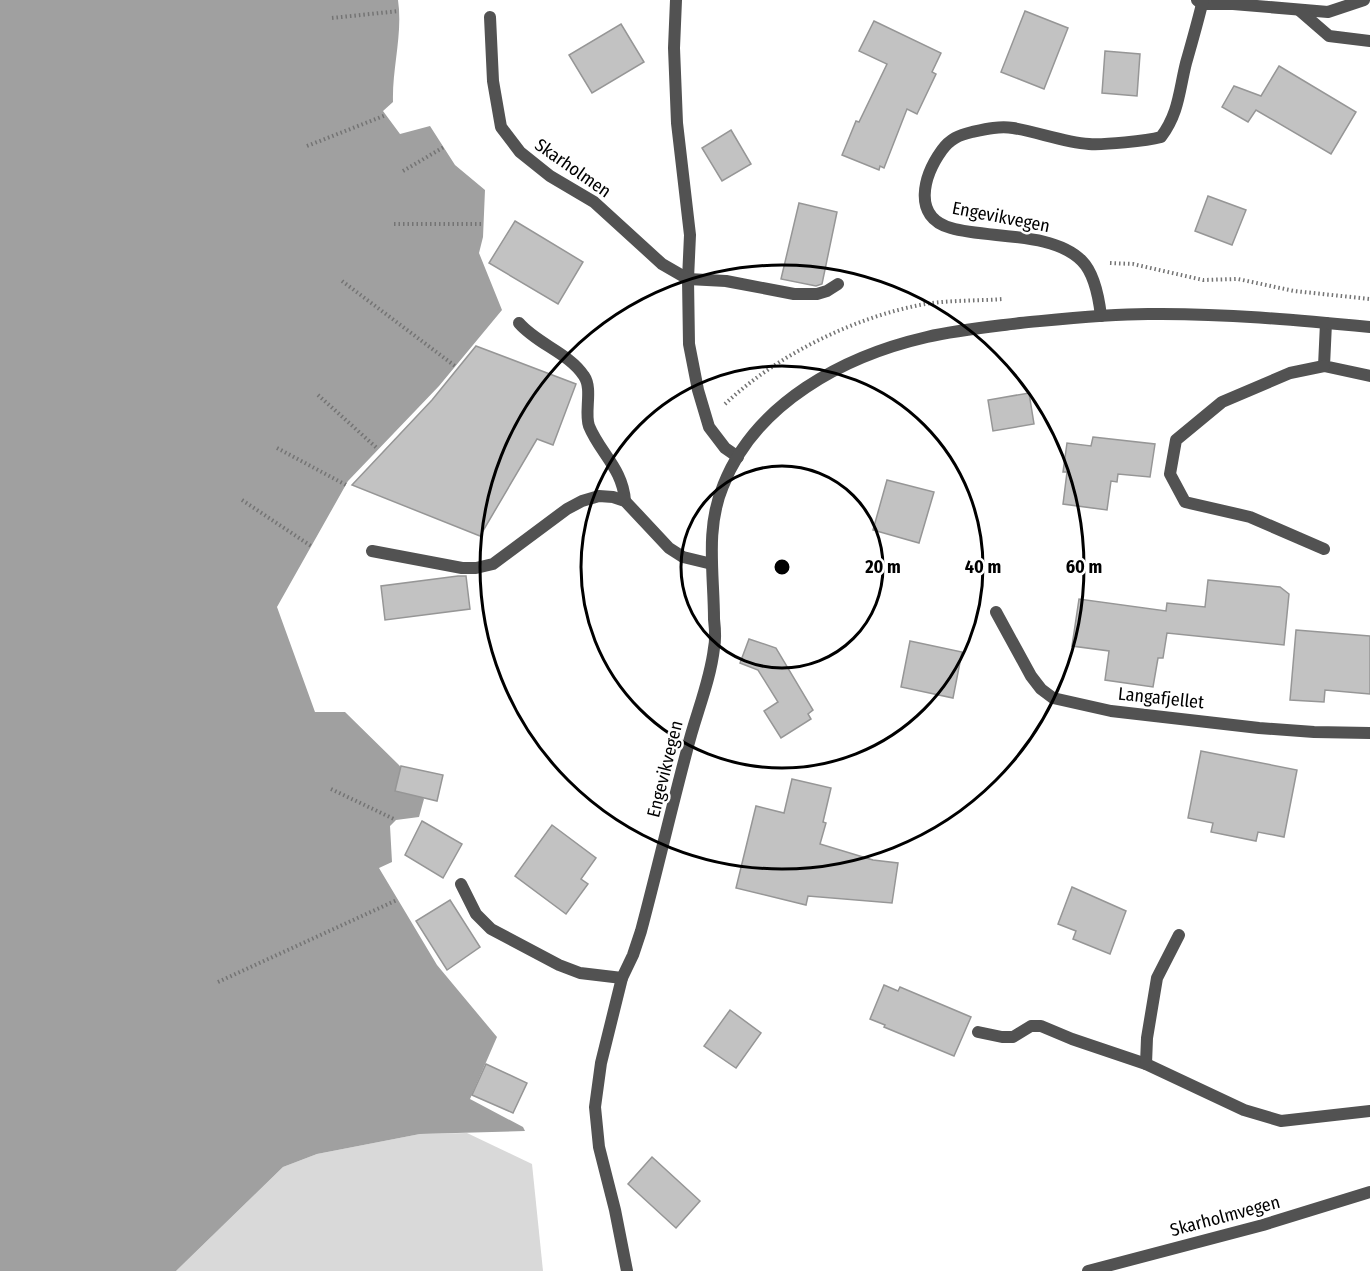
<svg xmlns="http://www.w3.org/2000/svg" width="1370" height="1271" viewBox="0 0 1370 1271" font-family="'Fira Sans Condensed',sans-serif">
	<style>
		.green { fill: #d9d9d9 }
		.water { fill: #a0a0a0 }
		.building { fill: #c2c2c2; stroke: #969696; stroke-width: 1.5 }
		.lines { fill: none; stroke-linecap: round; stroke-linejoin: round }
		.path { stroke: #747474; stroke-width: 4; stroke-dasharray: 1.5 3; stroke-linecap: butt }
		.service { stroke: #525252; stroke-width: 12 }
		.minor { stroke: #525252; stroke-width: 12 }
		.tertiary { stroke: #525252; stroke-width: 12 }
		.ring { fill: none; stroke: #000; stroke-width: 3 }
		.labels { text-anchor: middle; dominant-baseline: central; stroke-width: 5; stroke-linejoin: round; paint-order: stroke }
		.street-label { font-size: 18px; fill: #000; stroke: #fff }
		.centre { fill: #000; stroke: #fff; stroke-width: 3 }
		.ring-label { font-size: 18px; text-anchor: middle; font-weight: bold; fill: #000; stroke: #fff; stroke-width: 5; stroke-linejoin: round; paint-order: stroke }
	</style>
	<rect width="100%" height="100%" fill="#fff"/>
	<polygon class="green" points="467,1133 532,1164 543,1271 176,1271 283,1167 317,1154 420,1134"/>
	<path class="water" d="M0 0H398C403 34 392 68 393 102L383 111 400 134 430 126 455 165 485 190 483 237 479 253 502 310 439 386 348 481 277 607 315 712H345L399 765 424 799 419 817 396 820 390 826 392 862 379 868 437 965 497 1037 470 1099 523 1127 525 1131 420 1134 317 1154 283 1167 176 1271H0Z"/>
	<g class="building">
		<polygon points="1025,11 1068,28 1044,89 1001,72"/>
		<polygon points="874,21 941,53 932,72 936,74 917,114 907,109 884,168 880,166 879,170 842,155 856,121 859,122 887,64 859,51"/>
		<polygon points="621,24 644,62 592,93 569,55"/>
		<polygon points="1105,51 1140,54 1137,96 1102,93"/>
		<polygon points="1279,66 1356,112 1331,154 1256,110 1248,122 1222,107 1234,86 1261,96"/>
		<polygon points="731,130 751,164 722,181 702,148"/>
		<polygon points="1208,196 1246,210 1232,245 1195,231"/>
		<polygon points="799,203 837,212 822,284 816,286 781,279"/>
		<polygon points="515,221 583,262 558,304 489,263"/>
		<polygon points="476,346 576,384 553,445 537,439 480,536 352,485 432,400"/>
		<polygon points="1029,393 1034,424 993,431 988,400"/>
		<polygon points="1093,437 1155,444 1150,477 1118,474 1117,482 1111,481 1107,510 1063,504 1067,472 1063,472 1067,443 1091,446"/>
		<polygon points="887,480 934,492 919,543 873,530"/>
		<polygon points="458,576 466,576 470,609 385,620 381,586"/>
		<polygon points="1208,580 1280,587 1289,594 1284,645 1167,633 1163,658 1158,658 1153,687 1105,680 1109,651 1072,646 1079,599 1166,611 1167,603 1205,607"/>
		<polygon points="1296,630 1370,636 1370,694 1325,690 1324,702 1290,700"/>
		<polygon points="749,639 776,648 813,710 808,714 811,719 781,738 764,711 778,702 758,670 740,663"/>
		<polygon points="910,641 962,652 953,698 901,687"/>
		<polygon points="1201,751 1297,770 1284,837 1258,832 1256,841 1211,832 1213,823 1188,818"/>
		<polygon points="401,766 443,775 437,801 395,791"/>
		<polygon points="792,779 831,788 823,822 826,823 820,844 873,860 898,863 892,903 808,896 806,905 736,888 756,806 784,813"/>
		<polygon points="422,821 462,844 443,878 405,855"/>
		<polygon points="552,825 596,858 581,879 588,884 566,914 515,876"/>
		<polygon points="1072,887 1126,911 1110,954 1073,939 1076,931 1058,924"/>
		<polygon points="450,900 480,947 447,970 416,921"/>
		<polygon points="884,985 898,991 900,987 971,1017 954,1056 884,1027 885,1025 870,1019"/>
		<polygon points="730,1010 761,1033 736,1068 704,1046"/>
		<polygon points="486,1064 527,1083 513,1113 472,1095"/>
		<polygon points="652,1157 700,1201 676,1228 628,1184"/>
	</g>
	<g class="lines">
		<g class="path">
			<polyline points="332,18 399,11"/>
			<polyline points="307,146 386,115"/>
			<polyline points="403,171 444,147"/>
			<polyline points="394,224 484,224"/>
			<polyline points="1110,263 1133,264 1203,280 1238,279 1294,291 1370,299"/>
			<polyline points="342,281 455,366"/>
			<polyline points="318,395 378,449"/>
			<path d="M725 404C777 355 854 317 925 304 950 300 977 301 1003 299"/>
			<polyline points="277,448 346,485"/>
			<polyline points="242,500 311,546"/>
			<polyline points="331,789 396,820"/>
			<polyline points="218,982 397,900"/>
		</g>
		<g class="service">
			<polyline points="676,0 674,48 677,123 690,235 688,279 689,344 698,390 709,427 725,448 738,457"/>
			<polyline points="1197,0 1202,4 1233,4 1328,12 1364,0"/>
			<polyline points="1299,10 1329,36 1370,41"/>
			<polyline points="490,17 493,81 501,127 520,152 550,176 594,202 662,264 688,279 726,281 794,294 817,294 827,291 838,284"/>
			<path d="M1101 316C1099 299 1095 274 1082 261 1053 231 988 239 951 228 911 217 924 175 942 150 950 139 959 135 972 132 986 129 999 126 1013 128 1038 132 1063 142 1089 144 1104 145 1146 141 1161 137 1179 113 1179 91 1186 63 1192 42 1198 21 1203 0"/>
			<path d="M519 323C537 344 569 353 584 376 593 389 584 412 589 426 600 453 623 469 625 501"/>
			<polyline points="1326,323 1324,366 1370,376"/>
			<polyline points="1324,366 1290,373 1222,402 1176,440 1170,474 1185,502 1250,517 1324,549"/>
			<polyline points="372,551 462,568 476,568 493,564 567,509 582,501 599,496 613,497 625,501 669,548 683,557 712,564"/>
			<polyline points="996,612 1031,676 1041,689 1053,698 1111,711 1259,728 1314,732 1370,733"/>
			<polyline points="461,884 476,914 491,929 559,965 580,973 622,978"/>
			<polyline points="978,1032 1002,1037 1013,1037 1031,1026 1041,1026 1072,1039 1146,1064 1244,1110 1281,1121 1370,1111"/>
			<polyline points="1146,1064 1147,1038 1157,978 1179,935"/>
		</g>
		<path class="minor" d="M627 1271 615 1210 599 1147 595 1107 601 1063 622 978 633 955 641 931C657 871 671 810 687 750 695 716 710 683 714 648 716 639 715 628 714 619 714 574 705 529 723 486 755 403 844 356 927 337 958 330 989 327 1020 323 1062 319 1105 314 1148 314 1222 313 1297 320 1370 327"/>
		<polyline class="tertiary" points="1088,1271 1263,1225 1370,1192"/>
	</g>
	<g class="ring">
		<circle cx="782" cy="567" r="101"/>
		<circle cx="782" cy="567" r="201"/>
		<circle cx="782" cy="567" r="302"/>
	</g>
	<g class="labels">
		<g class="street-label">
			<text transform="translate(573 168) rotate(35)">Skarholmen</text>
			<text transform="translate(1001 217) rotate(11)">Engevikvegen</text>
			<text transform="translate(1161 698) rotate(6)">Langafjellet</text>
			<text transform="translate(665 769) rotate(-76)">Engevikvegen</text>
			<text transform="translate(1225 1216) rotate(-15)">Skarholmvegen</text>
		</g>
	</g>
	<circle cx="782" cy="567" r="9" class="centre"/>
	<g class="ring-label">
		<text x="883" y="573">20 m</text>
		<text x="983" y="573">40 m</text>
		<text x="1084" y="573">60 m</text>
	</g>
</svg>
